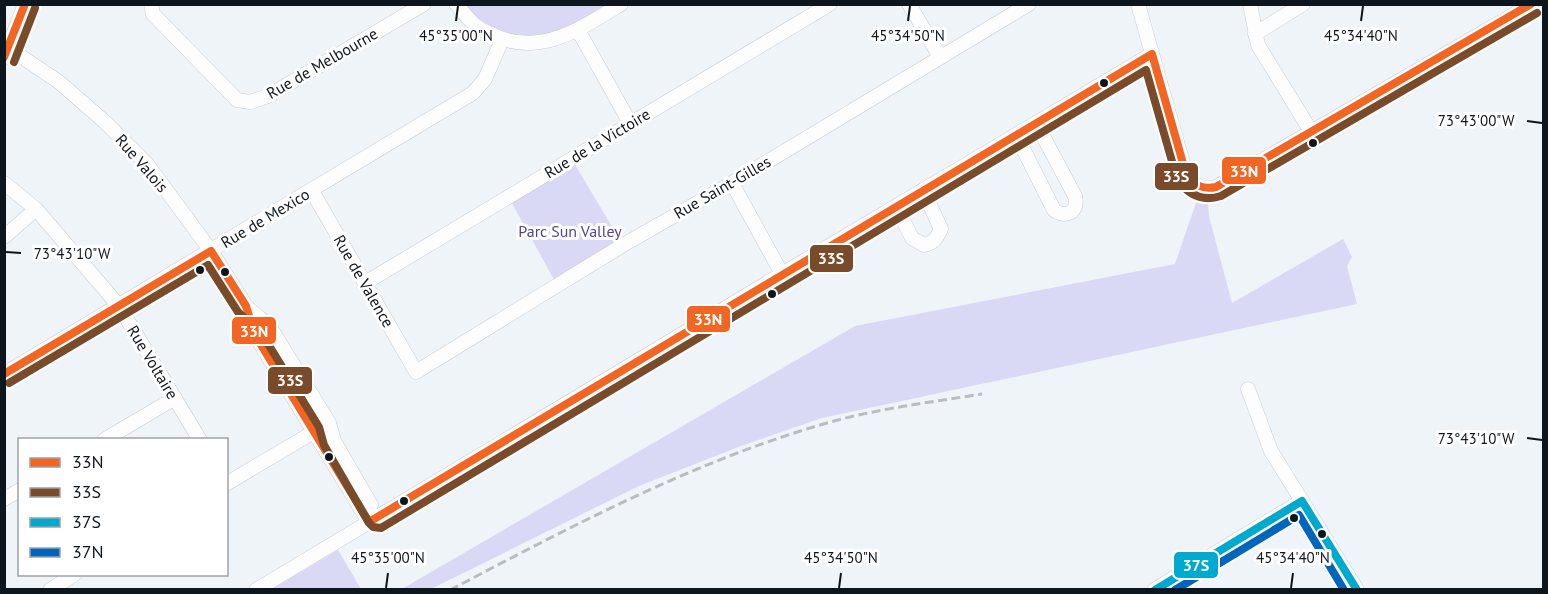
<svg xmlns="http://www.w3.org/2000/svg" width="1548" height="594" viewBox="0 0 1548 594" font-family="'PT Sans',sans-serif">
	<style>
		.green { fill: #dad9f5 }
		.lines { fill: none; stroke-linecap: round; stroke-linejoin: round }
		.minor-casing { stroke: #c6cdd3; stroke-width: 15 }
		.minor { stroke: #fdfdfe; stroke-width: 14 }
		.rail { stroke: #babcbe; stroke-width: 3; stroke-dasharray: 9 4.5; stroke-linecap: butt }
		.bus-1-casing { stroke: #fff; stroke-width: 12 }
		.bus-2-casing { stroke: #fff; stroke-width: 12 }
		.bus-3-casing { stroke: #fff; stroke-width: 12 }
		.bus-4-casing { stroke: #fff; stroke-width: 12 }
		.bus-1 { stroke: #f26522; stroke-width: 8 }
		.bus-2 { stroke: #7a4b2a; stroke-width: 8 }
		.bus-3 { stroke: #00a9ce; stroke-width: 8 }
		.bus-4 { stroke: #0065bd; stroke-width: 8 }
		.ticks { fill: none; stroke: #0e161d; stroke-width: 2 }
		.bus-dot { fill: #0e161d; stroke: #fff; stroke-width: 2 }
		.labels { text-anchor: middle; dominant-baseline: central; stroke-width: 6; stroke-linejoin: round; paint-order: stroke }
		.street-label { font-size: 16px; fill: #0e161d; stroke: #fff }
		.park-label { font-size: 16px; fill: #534491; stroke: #fff }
		.ticks-label { font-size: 15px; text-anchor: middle; fill: #0e161d; stroke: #fff; stroke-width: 6; stroke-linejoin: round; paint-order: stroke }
		.line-badge { stroke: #fff; stroke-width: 2 }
		.badge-label { font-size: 16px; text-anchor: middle; font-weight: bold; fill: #fff }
	</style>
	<rect width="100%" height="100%" fill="#eff4f9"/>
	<g class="green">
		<polygon points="456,5 621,5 553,41 502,40"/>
		<polygon points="571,158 623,245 557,285 508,196"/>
		<polygon points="1201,188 1207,189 1209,216 1232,303 1343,239 1352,257 1347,266 1357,304 822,418 741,446 639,486 431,589 400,590 855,326 1175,264"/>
		<polygon points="338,550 361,589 272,589"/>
	</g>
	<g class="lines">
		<g class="minor-casing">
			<g id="minor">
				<polyline points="151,4 153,14 237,100 250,102 268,96 424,4"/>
				<path d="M456 4C462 11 468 19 475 25 479 29 486 31 491 34 539 58 580 29 621 4"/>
				<polyline points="909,4 940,57"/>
				<path d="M1138 4 1186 174C1194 185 1202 191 1216 187L1532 4"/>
				<polyline points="1250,4 1258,45 1312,133"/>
				<polyline points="578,30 630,123"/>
				<polyline points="1255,34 1303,4"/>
				<polyline points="4,45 59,82 105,122 147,164 211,251 246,306 255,335 369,522"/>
				<polyline points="4,58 25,4"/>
				<path d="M1016 135 1054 210C1066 219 1079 212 1075 196L1036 123"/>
				<polyline points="4,183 36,209 119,306 200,440"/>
				<polyline points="732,183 782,274"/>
				<polyline points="312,191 416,372 623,245 732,183 1029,4"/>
				<path d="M896 206 912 238 924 245C934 243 937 238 941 229L923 190"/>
				<polyline points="4,237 36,209"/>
				<polyline points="365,283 830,4"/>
				<polyline points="247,307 270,327 329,423 334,441 371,505"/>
				<polyline points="4,374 473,93 485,79 502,40"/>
				<polyline points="1248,389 1271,451 1357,590"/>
				<polyline points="104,440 175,398"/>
				<polyline points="226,484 322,427"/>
				<polyline points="4,499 20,490"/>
				<polyline points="50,590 75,574"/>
				<polyline points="256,590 782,274 1152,54"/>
				<polyline points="1154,590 1302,501"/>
			</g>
		</g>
		<use href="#minor" class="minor"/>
		<path class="rail" d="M450 590C574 525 698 459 834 421 883 408 932 402 982 394"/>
		<g class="bus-1-casing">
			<g id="bus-1">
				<polyline points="4,57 25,4"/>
				<path d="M4 374 211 251 246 306 255 335 369 522 1152 54 1186 174C1194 185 1202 190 1216 187L1531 4"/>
			</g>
		</g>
		<g class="bus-2-casing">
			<g id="bus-2">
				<polyline points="14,62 35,8"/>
				<path d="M9 383 208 265 238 312 262 334 319 427 324 445 369 523 373 527 381 528 1146 70 1177 179C1188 195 1202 202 1221 196L1537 13"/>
			</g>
		</g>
		<g class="bus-3-casing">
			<polyline id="bus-3" points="1155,590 1302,501 1357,590"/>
		</g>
		<g class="bus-4-casing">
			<polyline id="bus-4" points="1175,590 1299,515 1344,590"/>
		</g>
		<use href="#bus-1" class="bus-1"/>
		<use href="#bus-2" class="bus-2"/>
		<use href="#bus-3" class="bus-3"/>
		<use href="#bus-4" class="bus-4"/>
	</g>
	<path class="ticks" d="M456 21 458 6M908 21 910 6M1361 21 1363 6M1527 121 1542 123M6 252 21 253M1527 438 1542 440M386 588 388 573M839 588 841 573M1291 588 1293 573"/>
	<g class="bus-dot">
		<circle cx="1104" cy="83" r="5"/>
		<circle cx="1313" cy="143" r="5"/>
		<circle cx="200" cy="270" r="5"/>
		<circle cx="225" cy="272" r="5"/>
		<circle cx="772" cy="294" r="5"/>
		<circle cx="329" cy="457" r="5"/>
		<circle cx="404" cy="501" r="5"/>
		<circle cx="1294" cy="518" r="5"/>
		<circle cx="1322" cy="534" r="5"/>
	</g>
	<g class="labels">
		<g class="street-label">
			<text transform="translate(322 63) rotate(-30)">Rue de Melbourne</text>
			<text transform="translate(597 143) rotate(-31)">Rue de la Victoire</text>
			<text transform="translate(142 163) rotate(49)">Rue Valois</text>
			<text transform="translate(722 187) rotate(-30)">Rue Saint-Gilles</text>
			<text transform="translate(265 218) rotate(-31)">Rue de Mexico</text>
			<text transform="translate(364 281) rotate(60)">Rue de Valence</text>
			<text transform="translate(153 362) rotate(59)">Rue Voltaire</text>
		</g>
		<g class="park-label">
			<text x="570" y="231">Parc Sun Valley</text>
		</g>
	</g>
	<g class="ticks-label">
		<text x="456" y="41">45°35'00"N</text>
		<text x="908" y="41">45°34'50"N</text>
		<text x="1361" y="41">45°34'40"N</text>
		<text x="1476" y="126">73°43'00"W</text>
		<text x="72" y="259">73°43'10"W</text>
		<text x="1476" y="444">73°43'10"W</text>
		<text x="388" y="563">45°35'00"N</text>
		<text x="841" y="563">45°34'50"N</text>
		<text x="1293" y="563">45°34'40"N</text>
	</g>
	<g class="line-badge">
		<rect x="1221" y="156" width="46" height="29" rx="6" fill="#f26522"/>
		<rect x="1154" y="162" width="45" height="29" rx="6" fill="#7a4b2a"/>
		<rect x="809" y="244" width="45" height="29" rx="6" fill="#7a4b2a"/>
		<rect x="686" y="305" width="45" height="28" rx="6" fill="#f26522"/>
		<rect x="231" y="316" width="46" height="29" rx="6" fill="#f26522"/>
		<rect x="267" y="366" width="46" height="29" rx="6" fill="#7a4b2a"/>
		<rect x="1173" y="551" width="46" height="28" rx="6" fill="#00a9ce"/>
	</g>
	<g class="badge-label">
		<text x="1244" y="177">33N</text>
		<text x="1176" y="182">33S</text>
		<text x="831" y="264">33S</text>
		<text x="708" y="325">33N</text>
		<text x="254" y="337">33N</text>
		<text x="290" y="386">33S</text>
		<text x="1196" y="571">37S</text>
	</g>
	<rect width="1548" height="594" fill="none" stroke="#0e161d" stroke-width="12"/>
	<rect x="18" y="438" width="210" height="138" fill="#ffffff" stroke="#9fa2a5" stroke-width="1.5"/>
	<rect x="30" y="458" width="30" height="9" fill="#f26522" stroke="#9fa2a5" stroke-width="1.5"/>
	<text x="72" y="468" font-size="18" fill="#0e161d">33N</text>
	<rect x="30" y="488" width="30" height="9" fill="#7a4b2a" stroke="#9fa2a5" stroke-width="1.5"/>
	<text x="72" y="498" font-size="18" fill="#0e161d">33S</text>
	<rect x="30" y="518" width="30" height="9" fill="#00a9ce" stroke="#9fa2a5" stroke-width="1.5"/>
	<text x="72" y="528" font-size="18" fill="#0e161d">37S</text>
	<rect x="30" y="548" width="30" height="9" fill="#0065bd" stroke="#9fa2a5" stroke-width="1.5"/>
	<text x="72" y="558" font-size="18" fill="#0e161d">37N</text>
</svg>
